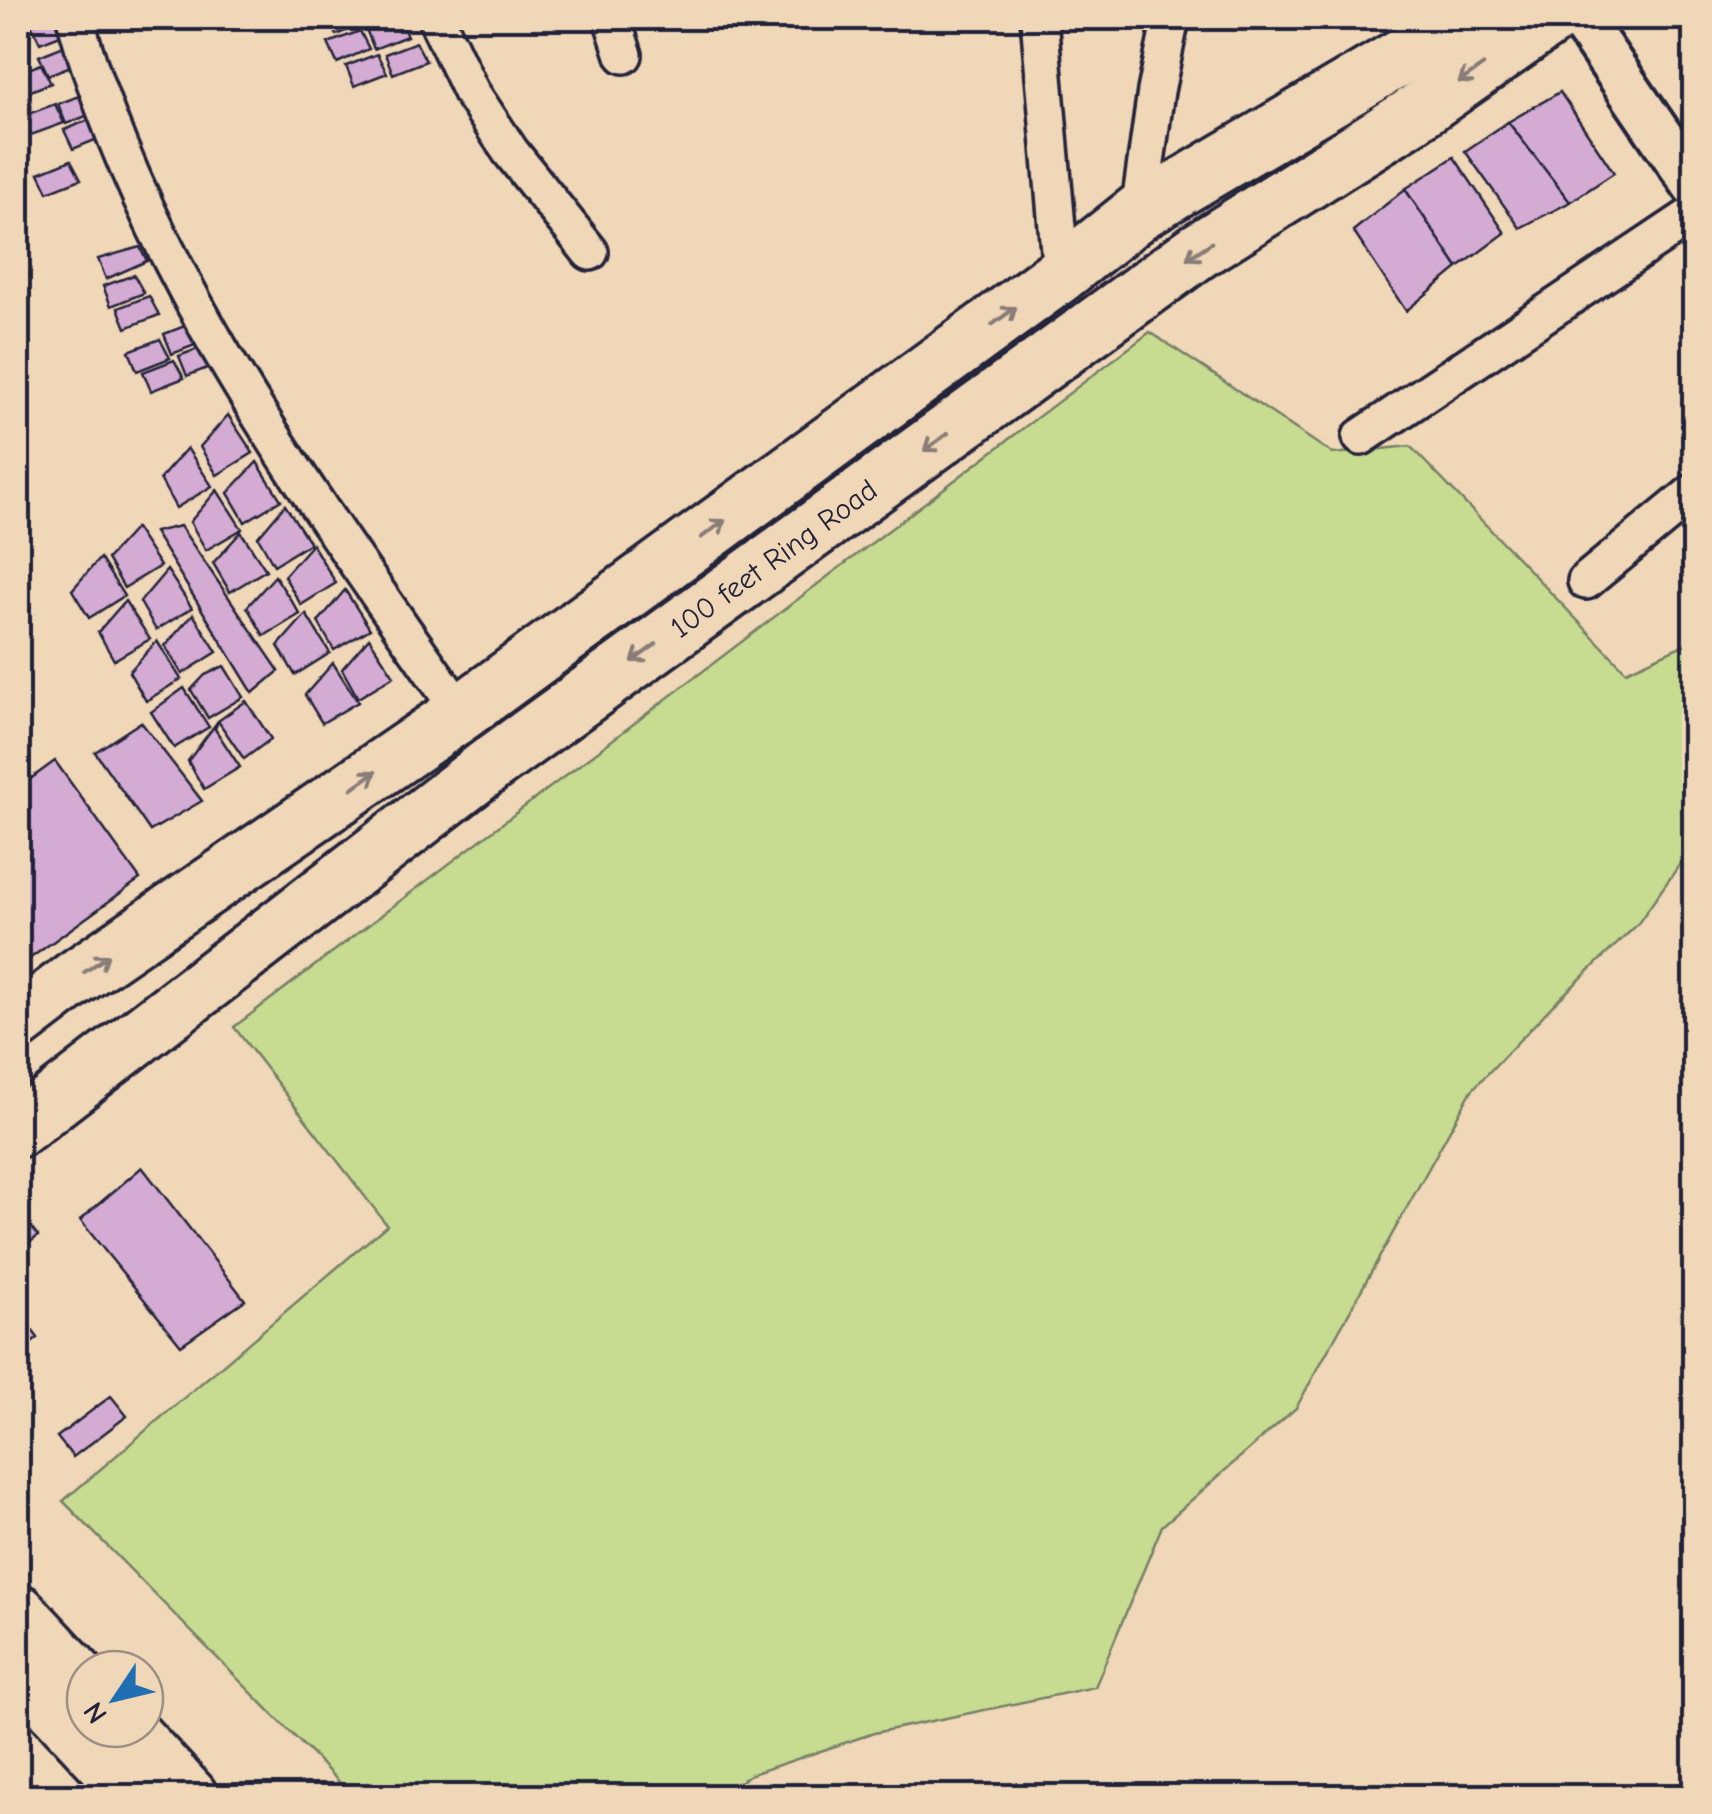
<svg xmlns="http://www.w3.org/2000/svg" width="1712" height="1814" viewBox="0 0 1712 1814" font-family="'Comic Neue',sans-serif">
	<style>
		.green { fill: #c8dc91; stroke: #757f66; stroke-width: 2.5 }
		.building { fill: #d4acd3; stroke: #22223b; stroke-width: 2.5 }
		.lines { fill: none; stroke-linecap: round; stroke-linejoin: round }
		.minor-casing { stroke: #22223b; stroke-width: 42 }
		.tertiary-casing { stroke: #22223b; stroke-width: 50 }
		.primary-casing { stroke: #22223b; stroke-width: 62 }
		.minor { stroke: #efd7b7; stroke-width: 35 }
		.tertiary { stroke: #efd7b7; stroke-width: 42 }
		.primary { stroke: #efd7b7; stroke-width: 55 }
		.oneway { stroke: #887c79 }
		.labels { text-anchor: middle; dominant-baseline: central; stroke-width: 10; stroke-linejoin: round; paint-order: stroke }
		.street-label { font-size: 30px; fill: #22223b; stroke: #efd7b7 }
	</style>
	<rect width="100%" height="100%" fill="#efd7b7"/>
	<filter id="ink" filterUnits="userSpaceOnUse"><feTurbulence type="fractalNoise" baseFrequency=".01" numOctaves="2"/><feDisplacementMap in="SourceGraphic" scale="20" xChannelSelector="R" yChannelSelector="G"/><feConvolveMatrix kernelMatrix="1 2 1 2 8 2 1 2 1" color-interpolation-filters="sRGB"/></filter>
	<g filter="url(#ink)">
		<polygon class="green" points="1150,332 1333,454 1410,446 1626,671 1694,640 1694,844 1637,925 1553,1005 1472,1090 1296,1408 1162,1526 1095,1687 874,1733 749,1775 721,1796 353,1796 63,1501 387,1225 234,1027"/>
		<g class="building">
			<polygon points="47,18 66,18 73,30 40,43 31,24"/>
			<polygon points="329,18 366,18 369,22 336,35"/>
			<polygon points="398,18 407,36 374,49 366,29"/>
			<polygon points="360,31 369,49 337,63 328,43"/>
			<polygon points="416,42 426,61 393,74 385,54"/>
			<polygon points="71,43 81,62 48,75 39,56"/>
			<polygon points="377,54 387,73 354,86 346,66"/>
			<polygon points="41,64 51,83 18,96 18,73"/>
			<polygon points="89,92 99,111 66,124 58,104"/>
			<polygon points="1560,92 1614,173 1570,202 1508,122"/>
			<polygon points="55,104 64,123 31,135 23,116"/>
			<polygon points="96,117 105,136 73,149 64,130"/>
			<polygon points="1508,122 1570,202 1520,228 1465,151"/>
			<polygon points="1454,157 1505,233 1458,268 1405,189"/>
			<polygon points="71,160 81,179 48,192 39,173"/>
			<polygon points="1405,189 1458,268 1406,311 1353,231"/>
			<polygon points="140,247 147,261 106,279 98,259"/>
			<polygon points="134,275 144,293 111,306 103,286"/>
			<polygon points="149,296 159,315 126,328 118,308"/>
			<polygon points="195,322 205,341 172,354 164,334"/>
			<polygon points="160,339 170,358 137,371 129,351"/>
			<polygon points="210,344 220,363 187,376 179,356"/>
			<polygon points="174,360 184,378 151,391 143,372"/>
			<polygon points="228,415 253,453 217,475 200,447"/>
			<polygon points="187,448 212,486 176,508 160,479"/>
			<polygon points="257,462 281,500 245,522 228,493"/>
			<polygon points="217,490 242,529 206,550 190,522"/>
			<polygon points="285,505 310,543 274,565 258,537"/>
			<polygon points="180,526 279,671 253,693 154,532"/>
			<polygon points="135,528 160,566 124,588 107,559"/>
			<polygon points="241,532 266,570 230,592 213,563"/>
			<polygon points="312,544 336,583 301,605 284,576"/>
			<polygon points="100,558 124,596 89,618 72,590"/>
			<polygon points="167,570 192,608 156,630 140,602"/>
			<polygon points="275,576 300,614 264,636 247,607"/>
			<polygon points="345,590 370,629 334,650 318,622"/>
			<polygon points="125,601 150,639 114,660 98,632"/>
			<polygon points="193,614 217,652 182,674 165,646"/>
			<polygon points="306,614 330,653 295,675 278,646"/>
			<polygon points="369,638 394,676 358,698 342,669"/>
			<polygon points="157,641 181,679 146,701 129,672"/>
			<polygon points="333,663 358,702 322,723 305,695"/>
			<polygon points="224,666 243,697 208,718 191,690 205,675"/>
			<polygon points="184,688 209,727 174,748 151,712"/>
			<polygon points="246,701 271,739 244,759 218,721"/>
			<polygon points="218,721 215,729 240,767 204,789 188,761"/>
			<polygon points="141,722 202,801 150,831 95,752"/>
			<polygon points="55,761 140,879 18,967 18,788"/>
			<polygon points="142,1167 245,1300 181,1345 80,1220"/>
			<polygon points="26,1220 38,1236 18,1252 18,1226"/>
			<polygon points="18,1311 38,1338 18,1354"/>
			<polygon points="111,1396 127,1416 73,1457 57,1437"/>
		</g>
		<g class="lines">
			<g class="minor-casing">
				<g id="minor">
					<path d="M75 18C147 277 310 495 461 713"/>
					<polyline points="436,18 471,92 510,151 590,252"/>
					<polyline points="612,18 624,55"/>
					<polyline points="1039,18 1061,274"/>
					<polyline points="1139,212 1156,91 1171,18"/>
					<polyline points="1361,437 1694,214"/>
					<polyline points="1586,581 1694,492"/>
				</g>
			</g>
			<g class="tertiary-casing">
				<polyline id="tertiary" points="1580,18 1694,185"/>
			</g>
			<g class="primary-casing">
				<g id="primary">
					<polyline points="18,1022 74,979 461,713 1061,274 1139,212 1433,38 1462,18"/>
					<polyline points="18,1129 490,765 1198,251 1410,117 1551,18"/>
					<polyline points="18,1612 85,1684"/>
					<polyline points="18,1668 136,1796"/>
					<polyline points="127,1729 189,1796"/>
				</g>
			</g>
			<use href="#minor" class="minor"/>
			<use href="#tertiary" class="tertiary"/>
			<use href="#primary" class="primary"/>
		</g>
		<defs><path id="oneway-shaft" d="M-6 0H5M1.5-3L5.5 0L1.5 3" fill="none" stroke-width="1.6" stroke-linecap="round" stroke-linejoin="round" transform="scale(2.5)"/></defs>
		<g class="oneway">
			<use href="#oneway-shaft" transform="translate(1471 74) rotate(145)"/>
			<use href="#oneway-shaft" transform="translate(1199 251) rotate(146)"/>
			<use href="#oneway-shaft" transform="translate(1004 316) rotate(-36)"/>
			<use href="#oneway-shaft" transform="translate(936 442) rotate(144)"/>
			<use href="#oneway-shaft" transform="translate(713 529) rotate(-36)"/>
			<use href="#oneway-shaft" transform="translate(644 653) rotate(144)"/>
			<use href="#oneway-shaft" transform="translate(364 780) rotate(-35)"/>
			<use href="#oneway-shaft" transform="translate(96 964) rotate(-35)"/>
		</g>
	</g>
	<g class="labels">
		<g class="street-label">
			<text transform="translate(774 559) rotate(-36)">100 feet Ring Road</text>
		</g>
	</g>
	<rect width="1712" height="1814" fill="none" stroke="#efd7b7" stroke-width="60"/>
	<rect x="30" y="30" width="1652" height="1754" fill="none" stroke="#22223b" stroke-width="4" filter="url(#ink)"/>
	<g transform="translate(115 1699) rotate(235)"><circle r="48" fill="#efd7b7" stroke="#9d8f85" stroke-width="2.5"/>
	<path d="M0-8L18 38L0 25L-18 38Z" fill="#1f6fb2"/>
	<text y="-15" font-size="28" font-weight="bold" text-anchor="middle" fill="#22223b">N</text>
	</g>
</svg>
